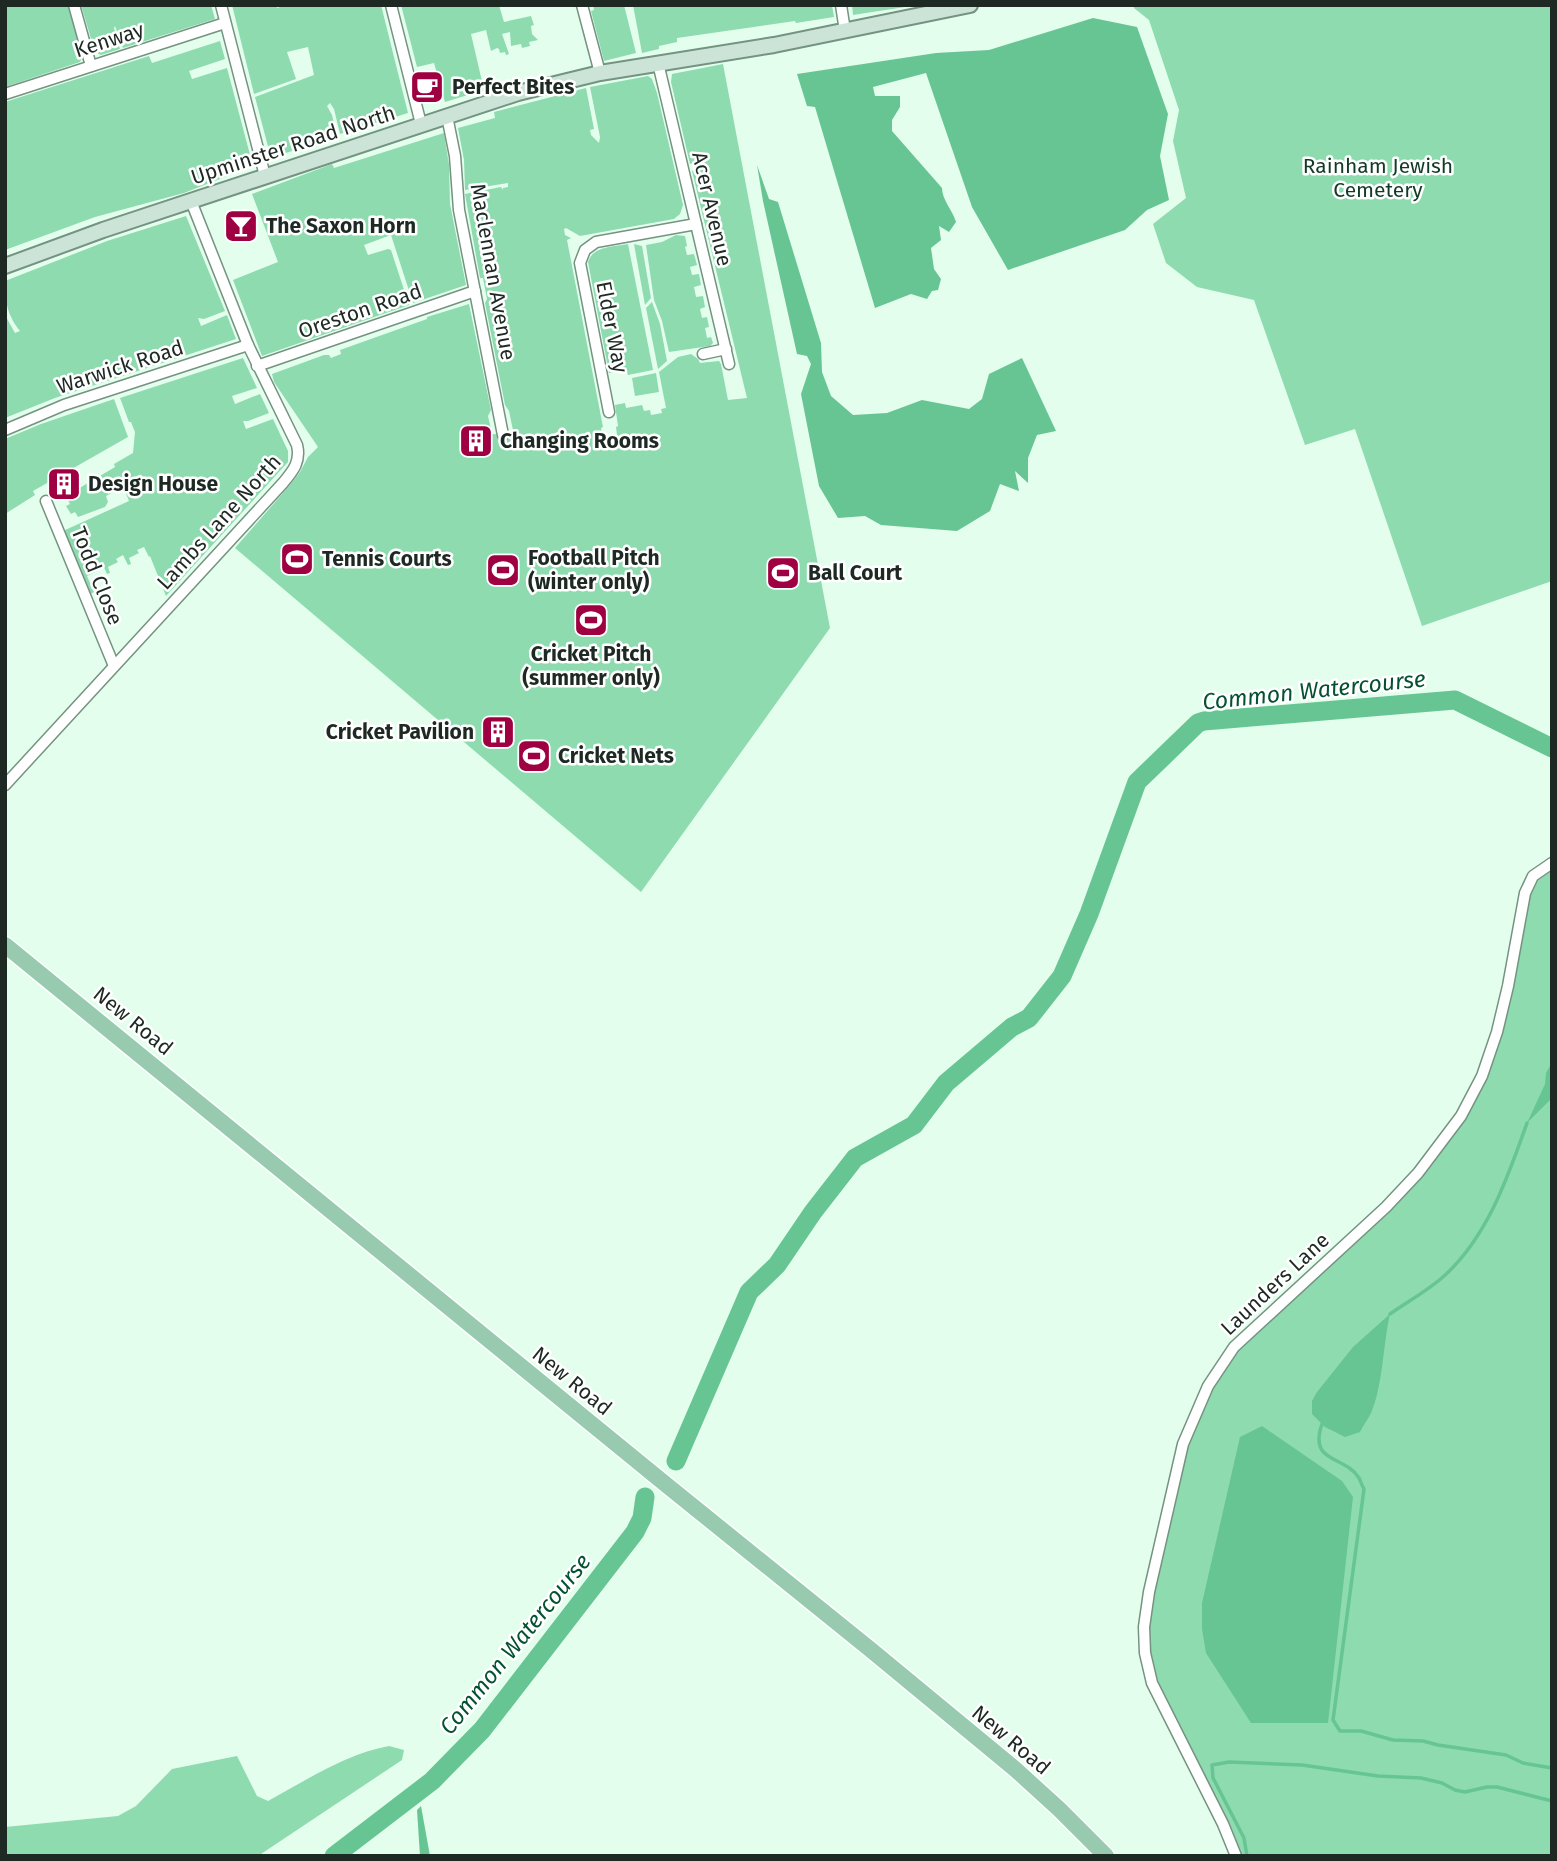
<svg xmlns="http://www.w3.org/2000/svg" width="1557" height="1861" viewBox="0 0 1557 1861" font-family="'Fira Sans',sans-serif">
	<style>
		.green { fill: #8edbb0 }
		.water { fill: #67c593 }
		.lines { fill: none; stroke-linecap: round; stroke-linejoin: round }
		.stream { stroke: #67c593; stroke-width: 3.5 }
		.river { stroke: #67c593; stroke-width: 19 }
		.street-casing { stroke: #759381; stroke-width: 13 }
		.secondary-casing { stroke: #759381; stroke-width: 18 }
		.primary-casing { stroke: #fff; stroke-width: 19 }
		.street { stroke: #fff; stroke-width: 10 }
		.secondary { stroke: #cbe4d7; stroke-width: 14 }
		.primary { stroke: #97caaf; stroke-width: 16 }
		.labels { text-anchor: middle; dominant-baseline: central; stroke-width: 5; stroke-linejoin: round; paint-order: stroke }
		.street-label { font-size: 21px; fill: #1d2922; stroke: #fff }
		.poi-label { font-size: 21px; font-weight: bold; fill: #1d2922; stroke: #fff; text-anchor: start }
		.park-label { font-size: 21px; fill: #123b27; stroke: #fff }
		.water-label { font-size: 23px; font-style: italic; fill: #045232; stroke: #fff }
	</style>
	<rect width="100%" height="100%" fill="#e3feed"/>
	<g class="green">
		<polygon points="5,5 68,5 83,55 80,62 5,87"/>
		<polygon points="81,5 211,5 215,19 123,48 115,26 114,28 120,49 101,55 95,52"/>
		<polygon points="232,5 276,5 277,8 286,5 381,5 408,113 340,134 334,109 330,103 327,106 332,115 337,136 271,158 255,97 314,75 308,47 287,52 296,79 254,94"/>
		<polygon points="401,5 499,5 504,22 531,16 534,25 531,26 532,34 538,40 529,42 530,46 522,48 521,44 511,46 510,32 502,34 509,54 506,55 505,52 500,53 499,49 497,48 491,51 486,30 471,34 484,90 445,102 434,63 417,67"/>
		<polygon points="593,5 624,5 636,53 604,61 591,11 594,10"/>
		<polygon points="633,5 832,5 834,17 796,23 795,21 677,38 677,42 659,46 659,49 642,53"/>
		<polygon points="852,5 918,5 853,15"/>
		<polygon points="1134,5 1552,5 1552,581 1422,626 1355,429 1305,445 1254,300 1197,287 1166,263 1153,224 1186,198 1173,141 1179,110 1149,20 1134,8"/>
		<polygon points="220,41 225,59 189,71 192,79 227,68 253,166 184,193 95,217 5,250 5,102 149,56 152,63"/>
		<polygon points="723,64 830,628 641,892 235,548 290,485 300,472 308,457 318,447 274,382 272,374 324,355 329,355 331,358 341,354 340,350 427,319 427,317 469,304 491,410 488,416 492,434 514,435 509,411 505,405 485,303 487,299 483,278 480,278 465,194 501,187 503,190 503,188 508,187 508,183 465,190 464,160 458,128 495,118 494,112 586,88 594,129 590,130 591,135 599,143 600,137 590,87 648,76 652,79 657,93 683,205 680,214 674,219 580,236 566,228 564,229 565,235 571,238 567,240 603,427 601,428 603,438 617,435 616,427 618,426 615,405 625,403 626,408 642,405 644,411 650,410 651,415 662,413 661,409 666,408 659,372 678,357 691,354 698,359 700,363 719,361 721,364 728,400 747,398 692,171 705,168 704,161 690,164 671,82 672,74"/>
		<polygon points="444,133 449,165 450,204 466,285 413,303 391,235 364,245 368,255 388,249 391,250 409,305 262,356 233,280 278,262 252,194 332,164 334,168"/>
		<path d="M186 216 225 311 204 319 198 318 201 326 227 315 236 339 55 398 5 418V315L15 333 20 331C7 315 5 301 5 281L107 241Z"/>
		<polygon points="676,235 685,236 687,246 685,247 687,255 694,254 697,265 690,267 692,275 699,274 701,285 694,287 696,297 703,296 705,307 700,309 702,318 707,317 709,327 705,328 707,338 711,337 713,343 710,346 669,352 662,321 654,300 646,245 662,242"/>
		<path d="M628 244 653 370 628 375 626 370 609 373 588 262C593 246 613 247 628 244Z"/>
		<polygon points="634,244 642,246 651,298 645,305"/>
		<polygon points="652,302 660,324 667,361 658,369 646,308"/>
		<polygon points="243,358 257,388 232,396 235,404 260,394 269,413 248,421 243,421 246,429 273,419 288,451 288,462 166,596 150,556 149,557 144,547 137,550 139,553 129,558 131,564 128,565 123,555 116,559 118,562 108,567 110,573 107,574 103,565 96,567 97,571 87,576 94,592 89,595 63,531 129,501 123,486 106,496 108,502 105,507 78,517 75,512 71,514 66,506 70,504 66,496 115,467 114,464 133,453 135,432 131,422 129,422 120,398"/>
		<polygon points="656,373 659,392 635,396 632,378"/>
		<polygon points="114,399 128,437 33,491 35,495 5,514 5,439 41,424"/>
		<polygon points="1552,863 1552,1856 1236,1856 1152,1683 1144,1627 1183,1444 1234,1347 1418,1173 1482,1076 1533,876"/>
		<path d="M389 1746 404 1750 402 1760 258 1856H5V1827L118 1816 136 1806 172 1769 237 1756 257 1796 268 1801C307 1780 345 1754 389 1746Z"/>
	</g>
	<g class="water">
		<path d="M1093 18 1137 27 1168 114 1160 156 1169 200 1147 210 1125 230 1008 270 972 207 926 73 873 87 875 96H900V107L892 120V131L942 188C942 200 952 209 956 222L949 232 939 226 941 240 931 248 934 269 941 279 938 290 932 291 927 299 911 294 875 308 815 107 807 106 797 74 936 53 989 50Z"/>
		<polygon points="757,165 769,199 778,202 821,343 822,372 831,396 853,415 887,413 922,400 969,409 982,399 989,374 1022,358 1056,431 1037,435 1028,458 1028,483 1015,471 1019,491 1000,484 990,511 957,531 881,525 865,516 838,518 819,486 801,394 811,364 807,356 797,354 763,201"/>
		<polygon points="1551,1064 1552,1098 1527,1123 1545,1084 1546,1073"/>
		<path d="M1390 1314C1383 1344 1383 1386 1371 1413 1368 1419 1363 1426 1360 1432L1345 1437 1325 1427 1312 1414V1401L1317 1392 1353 1347Z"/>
		<polygon points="1262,1426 1342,1481 1353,1497 1328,1723 1251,1723 1206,1653 1202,1629 1202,1603 1240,1437"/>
		<polygon points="421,1806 430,1856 420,1856 417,1810"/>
	</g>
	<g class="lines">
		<g class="stream">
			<path d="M1390 1314C1407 1302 1427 1291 1443 1277 1487 1238 1508 1177 1527 1123"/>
			<path d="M1322 1424C1308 1464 1345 1455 1359 1478 1361 1482 1362 1486 1364 1489L1333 1720 1340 1731H1361L1393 1740 1423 1741 1438 1745 1506 1755 1523 1763 1552 1768"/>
			<polyline points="1247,1856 1244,1838 1213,1778 1212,1765 1229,1762 1302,1765 1378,1776 1421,1778 1442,1783 1455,1790 1465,1792 1487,1787 1497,1787 1552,1801"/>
		</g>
		<g class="river">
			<polyline points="676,1461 749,1292 777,1265 813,1212 855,1158 914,1125 946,1083 1012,1027 1029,1018 1062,976 1089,914 1137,782 1198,723 1204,721 1455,700 1552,748"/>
			<polyline points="334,1856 432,1781 482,1730 635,1532 642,1518 645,1497"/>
		</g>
		<g class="street-casing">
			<g id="street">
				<polyline points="74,5 91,66"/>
				<polyline points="221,5 265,176"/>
				<polyline points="391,5 421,124"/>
				<polyline points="582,5 600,73"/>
				<polyline points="841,5 845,31"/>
				<polyline points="658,63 729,364"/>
				<polyline points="5,94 225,23"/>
				<polyline points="447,116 455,156 459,210 503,435"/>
				<polyline points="703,354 726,349"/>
				<polyline points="257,366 475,291"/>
				<polyline points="609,412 580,263 585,250 596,242 696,224"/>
				<polyline points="5,430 64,405 248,345"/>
				<polyline points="46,501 114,666"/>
				<path d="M5 785 283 483C293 471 301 462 297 445L248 345 191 201"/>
				<polyline points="1236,1856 1223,1824 1152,1683 1145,1653 1144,1627 1149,1592 1183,1444 1208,1386 1234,1347 1386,1207 1418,1173 1461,1116 1482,1076 1497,1032 1508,986 1525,893 1533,876 1552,863"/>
			</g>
		</g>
		<g class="secondary-casing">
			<polyline id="secondary" points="5,266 103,230 518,93 600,73 774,45 970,5"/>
		</g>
		<g class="primary-casing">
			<polyline id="primary" points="5,945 669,1487 871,1650 1015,1769 1059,1809 1106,1856"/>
		</g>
		<use href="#street" class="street"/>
		<use href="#secondary" class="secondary"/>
		<use href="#primary" class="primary"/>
	</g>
	<defs>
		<g id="cafe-square" transform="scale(1.75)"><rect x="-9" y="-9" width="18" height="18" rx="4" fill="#9f0041" stroke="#fff"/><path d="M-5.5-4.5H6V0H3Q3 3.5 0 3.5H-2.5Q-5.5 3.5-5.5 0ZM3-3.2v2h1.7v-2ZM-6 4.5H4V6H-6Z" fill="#fff"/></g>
		<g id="bar-square" transform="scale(1.75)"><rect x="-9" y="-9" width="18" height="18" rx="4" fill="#9f0041" stroke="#fff"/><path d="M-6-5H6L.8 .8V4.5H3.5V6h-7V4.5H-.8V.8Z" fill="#fff"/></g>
		<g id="building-square" transform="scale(1.75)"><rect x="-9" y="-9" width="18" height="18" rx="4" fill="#9f0041" stroke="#fff"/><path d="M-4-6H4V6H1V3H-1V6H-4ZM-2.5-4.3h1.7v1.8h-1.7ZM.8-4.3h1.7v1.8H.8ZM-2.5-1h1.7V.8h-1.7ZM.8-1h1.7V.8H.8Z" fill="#fff"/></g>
		<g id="stadium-square" transform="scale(1.75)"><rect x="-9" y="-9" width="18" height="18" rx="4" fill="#9f0041" stroke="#fff"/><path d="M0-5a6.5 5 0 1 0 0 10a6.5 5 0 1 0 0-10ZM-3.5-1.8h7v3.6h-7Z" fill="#fff"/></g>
	</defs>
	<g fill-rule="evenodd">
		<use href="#cafe-square" x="427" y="87"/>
		<use href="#bar-square" x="241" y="226"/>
		<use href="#building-square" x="476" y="441"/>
		<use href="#building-square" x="64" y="484"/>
		<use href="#stadium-square" x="297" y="559"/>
		<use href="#stadium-square" x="503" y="570"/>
		<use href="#stadium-square" x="783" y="573"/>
		<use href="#stadium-square" x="591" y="620"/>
		<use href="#building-square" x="498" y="732"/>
		<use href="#stadium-square" x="534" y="756"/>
	</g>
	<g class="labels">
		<g class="street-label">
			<text transform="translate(109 40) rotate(-18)">Kenway</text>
			<text transform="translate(293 145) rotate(-18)">Upminster Road North</text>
			<text transform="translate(712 209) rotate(77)">Acer Avenue</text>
			<text transform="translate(493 272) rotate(80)">Maclennan Avenue</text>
			<text transform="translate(360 311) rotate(-19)">Oreston Road</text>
			<text transform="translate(612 327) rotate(79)">Elder Way</text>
			<text transform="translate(120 367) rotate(-18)">Warwick Road</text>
			<text transform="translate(219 522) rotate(-48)">Lambs Lane North</text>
			<text transform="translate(97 576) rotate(68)">Todd Close</text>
			<text transform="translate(133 1021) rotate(39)">New Road</text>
			<text transform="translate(1275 1284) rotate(-43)">Launders Lane</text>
			<text transform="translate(572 1381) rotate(39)">New Road</text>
			<text transform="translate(1011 1740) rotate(40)">New Road</text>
		</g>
		<g class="poi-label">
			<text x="452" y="87">Perfect Bites</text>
			<text x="266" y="226">The Saxon Horn</text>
			<text x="500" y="441">Changing Rooms</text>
			<text x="88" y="484">Design House</text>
			<text x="528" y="558">Football Pitch<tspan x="528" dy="24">(winter only)</tspan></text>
			<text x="322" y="559">Tennis Courts</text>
			<text x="808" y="573">Ball Court</text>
			<text x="591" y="654" text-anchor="middle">Cricket Pitch<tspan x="591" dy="24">(summer only)</tspan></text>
			<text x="474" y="732" text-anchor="end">Cricket Pavilion</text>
			<text x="558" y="756">Cricket Nets</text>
		</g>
		<g class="park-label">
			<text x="1378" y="166">Rainham Jewish<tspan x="1378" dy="24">Cemetery</tspan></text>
		</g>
		<g class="water-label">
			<text transform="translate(1314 690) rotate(-6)">Common Watercourse</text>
			<text transform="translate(515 1644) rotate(-51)">Common Watercourse</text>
		</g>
	</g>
	<rect width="1557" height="1861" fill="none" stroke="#1d2922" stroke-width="14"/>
</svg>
